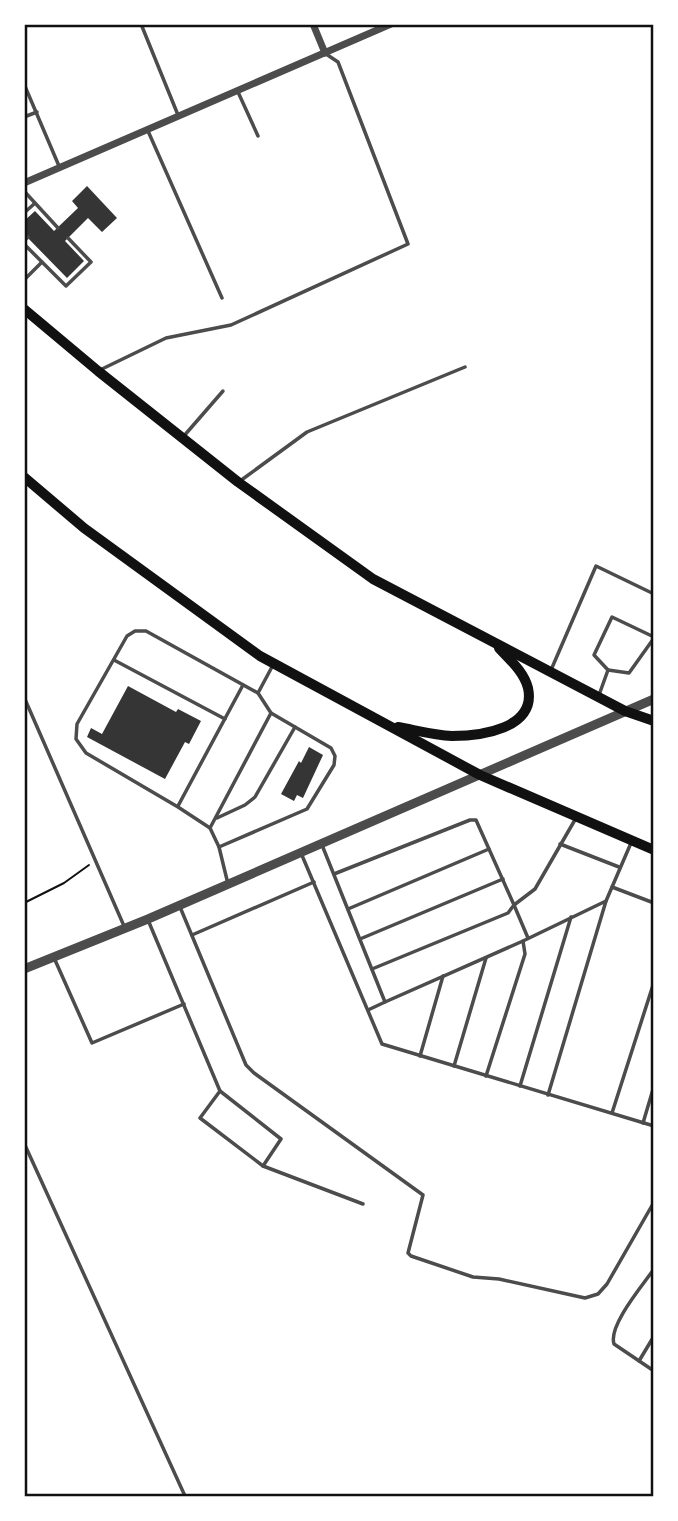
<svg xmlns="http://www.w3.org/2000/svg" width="678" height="1521" viewBox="0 0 678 1521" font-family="'Work Sans',sans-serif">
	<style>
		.building { fill: #353535 }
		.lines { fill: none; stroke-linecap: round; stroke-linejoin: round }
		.path { stroke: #111; stroke-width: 2 }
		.service { stroke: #4c4c4c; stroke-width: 3.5 }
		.minor { stroke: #4c4c4c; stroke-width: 7 }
		.tertiary { stroke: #4c4c4c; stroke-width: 9 }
		.primary { stroke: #111; stroke-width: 10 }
		.neatline { fill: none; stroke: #111; stroke-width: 2.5 }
	</style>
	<rect width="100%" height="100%" fill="#fff"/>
	<g class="building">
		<polygon points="87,186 117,218 102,232 88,218 65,241 84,261 67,278 24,234 24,221 35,211 54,231 78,208 72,201"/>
		<polygon points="128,686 176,712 178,709 201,721 189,744 185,742 165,779 87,737 91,728 102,734"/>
		<polygon points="309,747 323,755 303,798 297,795 294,801 281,794 299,761 301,763"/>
	</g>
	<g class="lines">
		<polyline class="path" points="24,903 64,883 89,865"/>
		<g class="service">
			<polyline points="141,24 178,115"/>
			<polyline points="24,84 59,166"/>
			<polyline points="238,92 258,136"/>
			<polyline points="24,117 37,112"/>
			<polyline points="148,131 222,298"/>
			<polyline points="24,191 58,228"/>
			<polyline points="24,213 34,204"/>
			<polyline points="24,241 28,237"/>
			<polyline points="24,244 66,286 91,262 68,238"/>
			<polyline points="24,280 42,262"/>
			<polyline points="102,369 166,338 231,325 408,244 338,62 326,54"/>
			<polyline points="183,437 223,391"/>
			<polyline points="240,481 307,432 465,367"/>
			<polyline points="114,660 225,719"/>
			<polyline points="551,670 596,566 654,594"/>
			<polyline points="608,670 629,673 654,638"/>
			<polyline points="599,695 608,670 594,655 612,617 654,637"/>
			<polyline points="24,697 124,926"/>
			<polyline points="178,806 243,685"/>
			<polyline points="217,818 245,805 255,797 295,727"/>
			<polyline points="210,828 271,713"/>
			<polyline points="560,844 619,867"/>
			<polyline points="322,845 385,1002 523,941 606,901 631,843"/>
			<polyline points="219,847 210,828 178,807 86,753 76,739 77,724 127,636 135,631 146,631 258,693"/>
			<polyline points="301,853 382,1044 654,1126"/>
			<polyline points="334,874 470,820 476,820 514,905 508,913 372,969"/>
			<polyline points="228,884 219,847 307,809 334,765 335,756 331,748 271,713 258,693 273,665"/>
			<polyline points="612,887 654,903"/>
			<polyline points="180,907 246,1065 254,1073 423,1195 408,1253 411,1256 473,1277 499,1279 585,1298 598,1294 607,1284 654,1202"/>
			<polyline points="348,909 489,849"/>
			<polyline points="148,920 220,1091 281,1139 263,1166"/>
			<polyline points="192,935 314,882"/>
			<polyline points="528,938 514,905 535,889 576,818"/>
			<polyline points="360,939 503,879"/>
			<polyline points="55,960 92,1043 184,1004"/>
			<polyline points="368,1010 385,1002"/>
			<polyline points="420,1056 443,976"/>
			<polyline points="454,1066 486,958"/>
			<polyline points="486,1076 525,954 523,941"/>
			<polyline points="520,1086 571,917"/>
			<polyline points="220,1091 200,1118 263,1166 363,1204"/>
			<polyline points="548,1095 606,901"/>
			<polyline points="612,1113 654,982"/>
			<polyline points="643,1123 654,1086"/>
			<polyline points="24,1143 185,1496"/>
			<path d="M654 1269C642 1286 608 1326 614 1344L654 1371"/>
			<polyline points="639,1361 654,1336"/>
		</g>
		<g class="minor">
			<polyline points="313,24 325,53"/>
			<polyline points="24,183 391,24"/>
		</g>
		<polyline class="tertiary" points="24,969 148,919 654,699"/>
		<g class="primary">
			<polyline points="24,309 98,371 238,482 373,579 625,711 654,721"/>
			<polyline points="24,477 84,528 260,656 480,775 654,850"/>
			<path d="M398 727C415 730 434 735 452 736 480 736 537 729 528 688 524 672 510 660 499 648"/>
		</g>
	</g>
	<rect width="678" height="1521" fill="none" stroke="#ffffff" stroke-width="52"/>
	<rect x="26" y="26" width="626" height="1469" class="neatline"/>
</svg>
